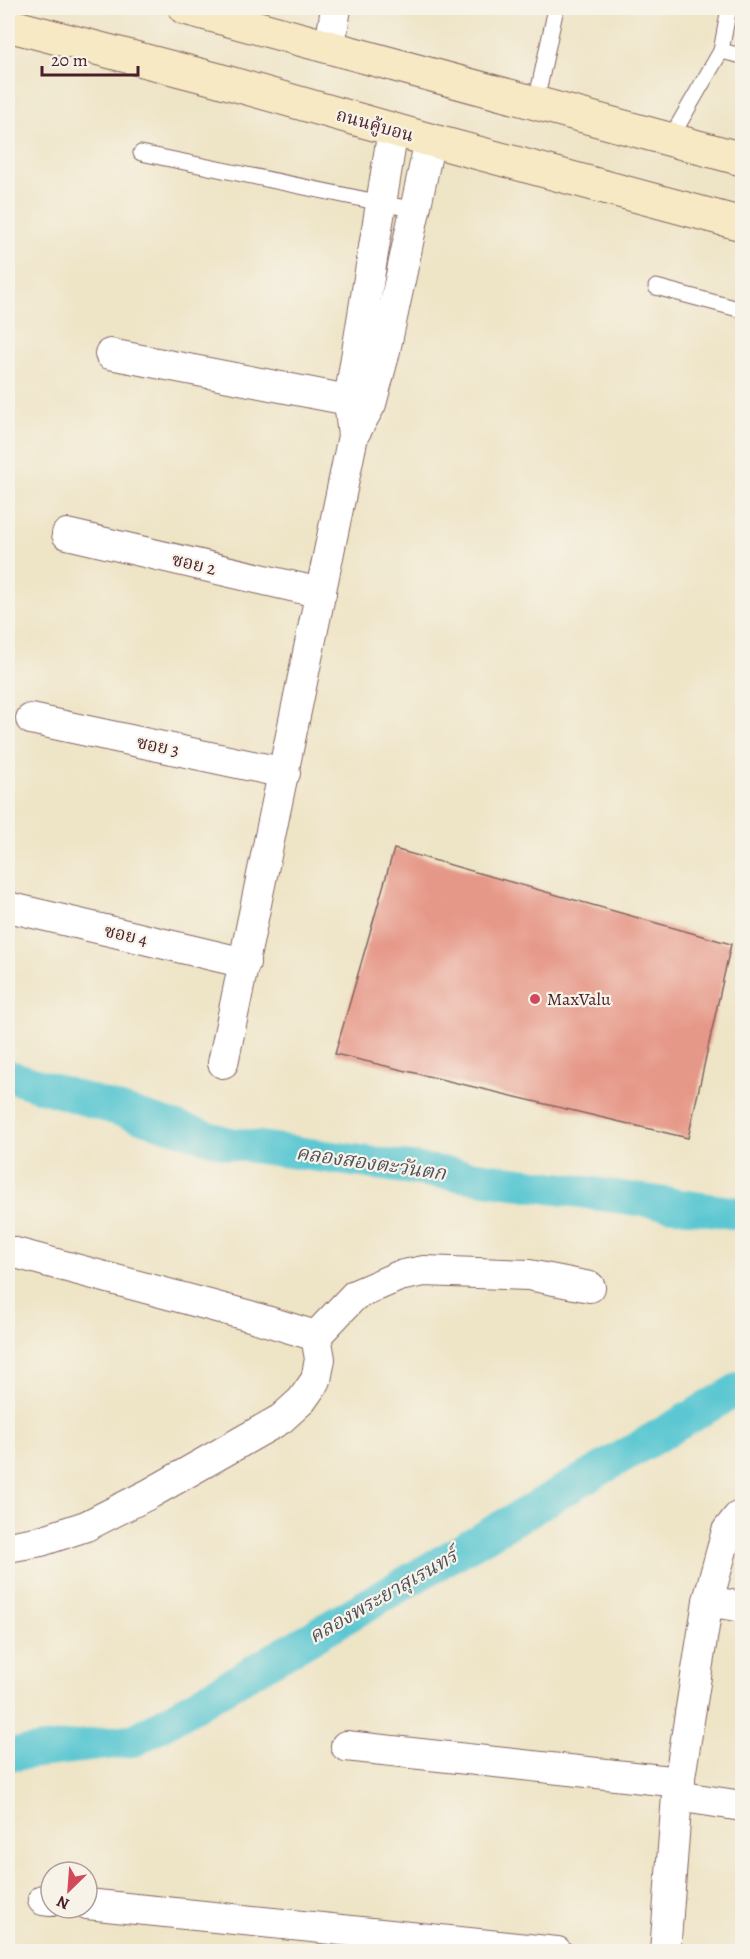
<svg xmlns="http://www.w3.org/2000/svg" width="750" height="1959" viewBox="0 0 750 1959" font-family="Alegreya,'Noto Serif Thai',serif">
	<style>
		.lines { fill: none; stroke-linecap: round; stroke-linejoin: round }
		.canal { stroke: #5bc7d2; stroke-width: 33 }
		.building { fill: #e69888 }
		.service-casing { stroke: #836461; stroke-width: 17 }
		.minor-casing { stroke: #836461; stroke-width: 32 }
		.secondary-casing { stroke: #836461; stroke-width: 35 }
		.service { stroke: #fff; stroke-width: 15 }
		.minor { stroke: #fff; stroke-width: 30 }
		.secondary { stroke: #f6e9c3; stroke-width: 33 }
		.poi-dot { fill: #d1495b; stroke: #f7f3e8; stroke-width: 2 }
		.labels { text-anchor: middle; dominant-baseline: central; stroke-width: 4.5; stroke-linejoin: round; paint-order: stroke }
		.street-label { font-size: 18px; fill: #4a1f2b; stroke: #f7f3e8 }
		.poi-label { font-size: 18px; fill: #4a1f2b; stroke: #f7f3e8; text-anchor: start }
		.water-label { font-size: 20px; font-style: italic; fill: #4f515d; stroke: #f7f3e8 }
	</style>
	<rect width="100%" height="100%" fill="#f7f3e8"/>
	<filter id="ink" filterUnits="userSpaceOnUse"><feTurbulence type="fractalNoise" baseFrequency=".0167" numOctaves="2"/><feDisplacementMap in="SourceGraphic" scale="12" xChannelSelector="R" yChannelSelector="G"/><feConvolveMatrix kernelMatrix="1 2 1 2 8 2 1 2 1" color-interpolation-filters="sRGB"/></filter>
	<filter id="wash" filterUnits="userSpaceOnUse"><feTurbulence type="fractalNoise" baseFrequency=".008" numOctaves="4" result="noise"/><feDisplacementMap in="SourceGraphic" scale="24" xChannelSelector="R" yChannelSelector="G"/><feGaussianBlur stdDeviation="1.35" result="paint"/><feColorMatrix in="noise" values="0 0 0 0 0 0 0 0 0 0 0 0 0 0 0 0 0 1.4 0 .05"/><feComposite in="paint" operator="in"/></filter>
	<g filter="url(#wash)">
		<rect width="100%" height="100%" fill="#eee4c6"/>
		<g class="lines">
			<g class="canal">
				<polyline points="8,1076 227,1143 742,1214"/>
				<polyline points="8,1755 135,1740 742,1387"/>
			</g>
		</g>
		<g id="blocks">
			<polygon class="building" points="394,849 731,944 688,1138 335,1054"/>
		</g>
	</g>
	<g filter="url(#ink)">
		<use href="#blocks" fill-opacity="0" stroke="#836461" stroke-width="1.5"/>
		<g class="lines">
			<g class="service-casing">
				<g id="service">
					<polyline points="721,51 742,56"/>
					<polyline points="536,102 556,8"/>
					<polyline points="670,139 721,51 729,8"/>
					<polyline points="141,153 415,210"/>
					<polyline points="656,287 742,310"/>
				</g>
			</g>
			<g class="minor-casing">
				<g id="minor">
					<polyline points="330,46 336,8"/>
					<polyline points="110,354 369,404"/>
					<polyline points="353,436 349,401 393,130"/>
					<polyline points="67,534 321,593"/>
					<polyline points="31,719 285,773"/>
					<polyline points="8,907 245,963"/>
					<polyline points="223,1063 353,436 371,404 384,355 430,140"/>
					<polyline points="8,1251 250,1316 316,1336 320,1359 316,1380 302,1400 281,1419 151,1493 86,1526 41,1541 8,1547"/>
					<polyline points="316,1336 355,1295 399,1276 424,1271 529,1275 590,1287"/>
					<polyline points="708,1601 742,1607"/>
					<polyline points="346,1746 680,1782"/>
					<polyline points="677,1796 742,1806"/>
					<polyline points="43,1900 51,1901"/>
					<polyline points="87,1904 557,1952"/>
					<polyline points="665,1952 677,1796 708,1601 727,1531 738,1517 742,1515"/>
				</g>
			</g>
			<g class="secondary-casing">
				<g id="secondary">
					<polyline points="185,8 742,159"/>
					<polyline points="8,25 215,79 430,140 742,224"/>
				</g>
			</g>
			<use href="#service" class="service"/>
			<use href="#minor" class="minor"/>
			<use href="#secondary" class="secondary"/>
		</g>
	</g>
	<circle class="poi-dot" cx="535" cy="999" r="6"/>
	<g class="labels">
		<g class="street-label">
			<text transform="translate(375 125) rotate(16)">ถนนคู้บอน</text>
			<text transform="translate(194 564) rotate(13)">ซอย 2</text>
			<text transform="translate(158 746) rotate(12)">ซอย 3</text>
			<text transform="translate(126 935) rotate(13)">ซอย 4</text>
		</g>
		<g class="poi-label">
			<text x="547" y="999">MaxValu</text>
		</g>
		<g class="water-label">
			<text transform="translate(371 1163) rotate(8)">คลองสองตะวันตก</text>
			<text transform="translate(383 1596) rotate(-30)">คลองพระยาสุเรนทร์</text>
		</g>
	</g>
	<rect width="750" height="1959" fill="none" stroke="#f7f3e8" stroke-width="30"/>
	<g transform="translate(69 1890) rotate(205)"><circle r="28" fill="#f7f3e8" stroke="#b29e9c" stroke-width="1.5"/>
	<path d="M0-4.5L10 22L0 15L-10 22Z" fill="#d1495b"/>
	<text y="-9" font-size="16" font-weight="bold" text-anchor="middle" fill="#4a1f2b">N</text>
	</g>
	<path d="M42 66v9h96v-9" fill="none" stroke="#4a1f2b" stroke-width="3"/>
	<text x="51" y="66" font-size="18" fill="#4a1f2b" stroke="#f7f3e8" stroke-width="4.5" paint-order="stroke">20 m</text>
</svg>
